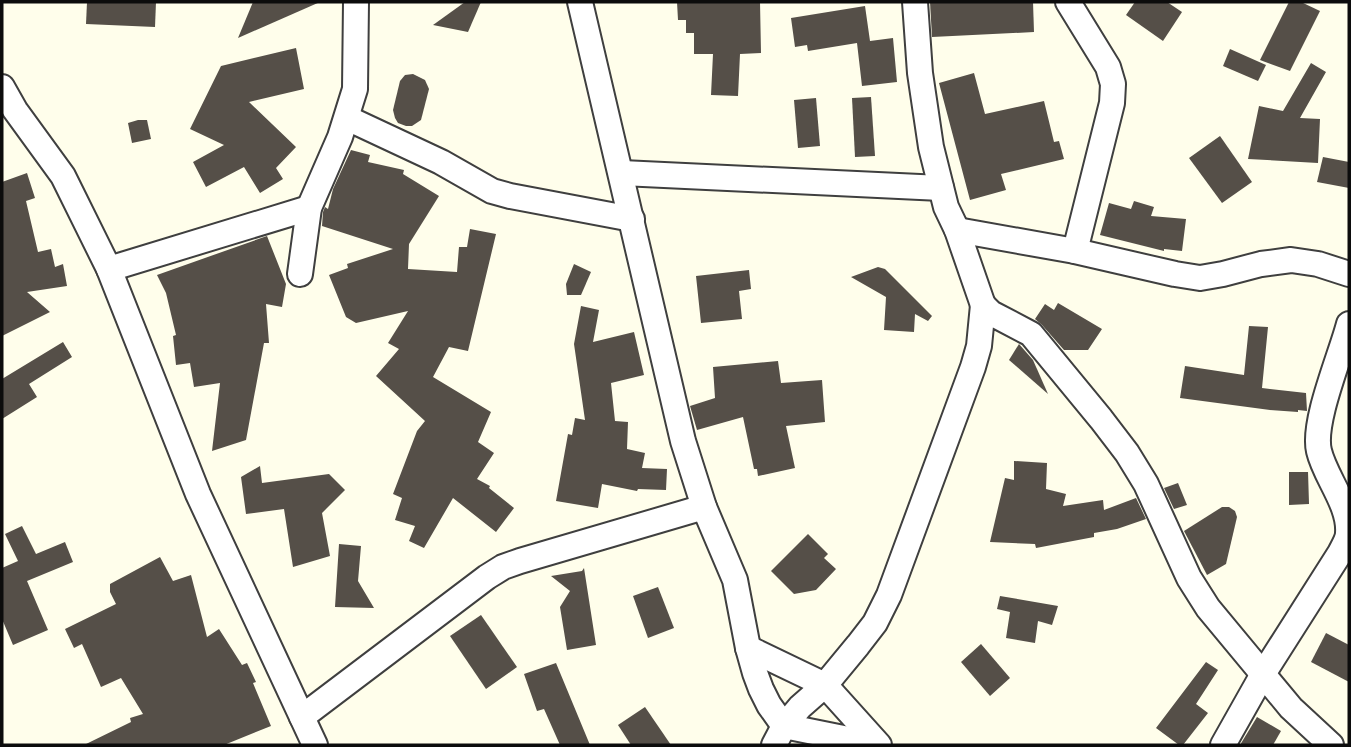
<svg xmlns="http://www.w3.org/2000/svg" width="1351" height="747" viewBox="0 0 1351 747" font-family="Merriweather,serif">
	<style>
		.building { fill: #554f48 }
		.lines { fill: none; stroke-linecap: round; stroke-linejoin: round }
		.minor-casing { stroke: #3f3f3f; stroke-width: 28 }
		.minor { stroke: #fff; stroke-width: 24 }
	</style>
	<rect width="100%" height="100%" fill="#fffeeb"/>
	<g class="building">
		<polygon points="87,2 156,2 155,27 86,24"/>
		<polygon points="253,2 320,2 238,38"/>
		<polygon points="465,2 481,2 468,32 433,25"/>
		<polygon points="677,2 760,2 761,53 740,54 738,96 711,95 713,54 694,54 694,33 686,33 686,20 678,20"/>
		<polygon points="930,2 1033,2 1034,32 932,37"/>
		<polygon points="1135,2 1167,2 1182,12 1163,41 1126,15"/>
		<polygon points="1289,2 1301,2 1320,11 1290,71 1260,60"/>
		<polygon points="865,6 870,41 893,38 897,82 862,86 857,43 808,51 807,45 795,47 791,18"/>
		<polygon points="296,48 304,89 249,102 296,147 276,168 283,179 260,193 244,167 206,187 193,162 224,145 190,129 221,66"/>
		<polygon points="1230,49 1266,65 1258,81 1223,66"/>
		<polygon points="1311,63 1326,72 1300,118 1320,119 1318,163 1248,159 1259,106 1283,111"/>
		<polygon points="974,73 985,114 1044,101 1054,142 1059,141 1064,159 1001,174 1006,190 970,200 939,83"/>
		<polygon points="413,74 425,80 429,89 421,120 412,126 406,126 398,123 395,118 393,110 400,81 405,75"/>
		<polygon points="871,97 875,156 855,157 852,98"/>
		<polygon points="816,98 820,146 798,148 794,100"/>
		<polygon points="138,120 147,120 151,139 132,143 128,123"/>
		<polygon points="1220,136 1252,182 1222,203 1189,158"/>
		<polygon points="351,150 370,155 368,162 404,170 403,174 439,196 409,244 408,269 457,272 459,247 467,247 470,229 496,234 468,351 449,347 433,377 491,412 478,442 494,453 477,479 490,486 489,488 514,508 496,532 453,498 424,548 409,541 415,526 395,520 402,498 393,494 417,431 425,421 376,376 399,349 388,343 408,311 356,323 346,317 329,275 348,268 347,264 393,249 322,226 323,212 325,207 328,209 333,189"/>
		<polygon points="1323,157 1349,162 1349,188 1317,182"/>
		<polygon points="27,173 35,198 26,201 38,252 51,249 55,267 63,264 67,286 27,292 50,312 2,336 2,182"/>
		<polygon points="1134,201 1154,207 1151,216 1186,219 1182,251 1164,249 1164,251 1100,235 1109,203 1131,209"/>
		<polygon points="267,236 286,284 282,307 266,304 269,343 264,343 246,440 212,451 220,383 194,387 190,363 176,365 173,336 176,335 166,293 157,275"/>
		<polygon points="574,264 591,272 581,295 567,295 566,284"/>
		<polygon points="878,267 885,269 932,316 928,321 915,314 914,332 884,330 886,297 851,277"/>
		<polygon points="749,270 751,289 739,291 742,319 701,323 696,276"/>
		<polygon points="1058,303 1102,329 1088,350 1064,350 1042,325 1035,319 1045,304 1054,310"/>
		<polygon points="581,306 599,310 593,342 634,332 644,375 611,383 615,421 628,422 627,449 645,453 642,468 667,469 666,490 638,489 637,491 602,484 598,508 556,501 568,434 572,435 575,418 585,420 574,344"/>
		<polygon points="1249,326 1268,327 1262,388 1306,393 1307,411 1298,410 1298,412 1270,410 1180,398 1185,366 1244,375"/>
		<polygon points="63,342 72,357 29,384 37,397 2,419 2,379"/>
		<polygon points="1019,344 1033,360 1048,394 1009,360"/>
		<polygon points="778,361 781,383 822,380 825,422 786,426 795,468 758,476 757,469 754,469 743,417 697,430 690,406 715,398 713,367"/>
		<polygon points="1014,461 1047,463 1046,489 1066,494 1063,506 1103,500 1104,510 1136,498 1146,519 1117,529 1094,533 1094,537 1036,548 1035,544 990,542 1005,478 1014,480"/>
		<polygon points="260,466 262,483 329,474 345,490 322,513 330,556 293,567 284,509 246,514 241,477"/>
		<polygon points="1289,472 1308,472 1309,504 1289,505"/>
		<polygon points="1178,483 1187,505 1174,509 1164,488"/>
		<polygon points="1222,507 1229,507 1235,511 1237,517 1226,564 1207,575 1184,531"/>
		<polygon points="22,526 36,554 65,542 73,562 27,581 48,630 13,645 2,619 2,568 18,561 5,534"/>
		<polygon points="808,534 828,554 824,558 836,569 816,590 794,594 771,571"/>
		<polygon points="339,544 361,546 358,581 374,608 335,607"/>
		<polygon points="160,557 173,581 191,575 207,637 219,629 242,665 247,663 256,682 253,683 271,726 224,745 84,745 131,722 130,718 143,714 121,678 101,687 82,644 74,648 65,629 116,604 110,592 110,584"/>
		<polygon points="584,568 596,645 567,650 560,607 570,591 551,576 582,571"/>
		<polygon points="658,587 674,628 648,638 633,596"/>
		<polygon points="1000,596 1058,606 1052,625 1038,621 1035,643 1006,638 1010,612 997,609"/>
		<polygon points="481,615 517,667 486,689 450,636"/>
		<polygon points="1326,633 1349,645 1349,682 1311,662"/>
		<polygon points="981,644 1010,678 990,696 961,662"/>
		<polygon points="1206,662 1218,670 1196,704 1208,713 1183,745 1179,745 1156,728"/>
		<polygon points="556,663 590,745 560,745 544,709 537,711 524,674"/>
		<polygon points="645,707 671,745 631,745 618,725"/>
		<polygon points="1257,717 1281,731 1273,745 1240,745"/>
	</g>
	<g class="lines">
		<g class="minor-casing">
			<g id="minor">
				<polyline points="580,2 683,441 704,507 735,580 748,648 755,673 761,689 769,705 784,726 878,745"/>
				<polyline points="915,2 920,73 931,147 946,207 957,230 983,305"/>
				<polyline points="1068,2 1108,67 1113,84 1112,103 1075,251"/>
				<polyline points="2,87 15,110 63,176 109,269 198,494 315,745"/>
				<polyline points="347,118 441,162 492,191 510,196 632,219"/>
				<polyline points="622,173 941,188"/>
				<polyline points="957,230 1075,251 1175,274 1200,278 1223,274 1261,264 1291,260 1318,264 1349,274"/>
				<polyline points="109,269 309,208"/>
				<polyline points="300,274 309,208 340,137 355,89 356,2"/>
				<polyline points="748,648 825,685 879,745"/>
				<polyline points="302,717 487,577 503,567 520,561 704,507"/>
				<polyline points="774,745 784,726 800,707 825,685 858,645 875,623 889,595 973,367 979,346 983,305 991,313 1031,334 1101,419 1127,453 1146,484 1189,578 1208,608 1291,708 1331,745"/>
				<path d="M1223 745 1263 674 1340 553C1343 547 1348 539 1348 533 1350 505 1325 477 1319 451 1312 422 1341 355 1349 324"/>
			</g>
		</g>
		<use href="#minor" class="minor"/>
	</g>
	<rect width="1351" height="747" fill="none" stroke="#0c0c0c" stroke-width="7"/>
</svg>
